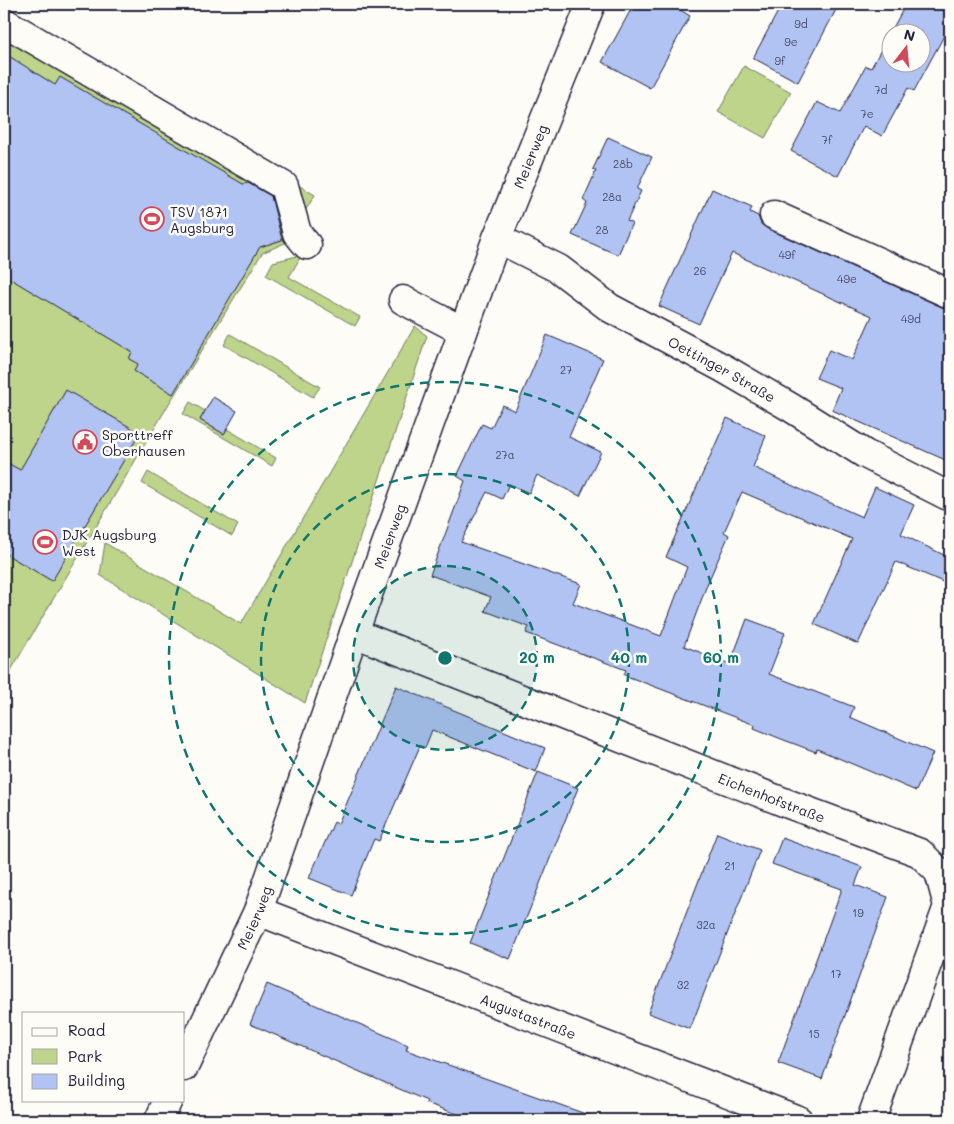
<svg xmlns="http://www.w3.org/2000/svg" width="954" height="1124" viewBox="0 0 954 1124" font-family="Mali,sans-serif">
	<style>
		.green { fill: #bdd48a; stroke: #707b62 }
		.building { fill: #b1c3f2; stroke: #22223b; fill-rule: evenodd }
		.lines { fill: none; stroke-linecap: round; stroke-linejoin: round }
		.minor-casing { stroke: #22223b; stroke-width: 31 }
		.minor { stroke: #fdfcf7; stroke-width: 28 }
		.ring { fill: none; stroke: #0f766e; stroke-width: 2.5; stroke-dasharray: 9 6 }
		.labels { text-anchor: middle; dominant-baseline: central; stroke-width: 5; stroke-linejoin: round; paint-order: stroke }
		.number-label { font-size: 11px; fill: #464a69 }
		.street-label { font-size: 14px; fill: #22223b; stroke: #fdfcf7 }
		.poi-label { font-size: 14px; fill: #22223b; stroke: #fdfcf7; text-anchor: start }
		.centre { fill: #0f766e; stroke: #fdfcf7; stroke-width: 2.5 }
		.ring-label { font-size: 15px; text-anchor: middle; font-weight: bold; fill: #0f766e; stroke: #fdfcf7; stroke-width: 5; stroke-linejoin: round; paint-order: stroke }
	</style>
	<rect width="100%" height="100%" fill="#fdfcf7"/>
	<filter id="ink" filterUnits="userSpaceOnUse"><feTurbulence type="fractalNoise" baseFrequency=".02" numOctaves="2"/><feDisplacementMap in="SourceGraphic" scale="10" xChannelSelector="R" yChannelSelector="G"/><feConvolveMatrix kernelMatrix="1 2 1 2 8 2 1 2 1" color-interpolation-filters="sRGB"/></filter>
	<g filter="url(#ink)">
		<g class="green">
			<polygon points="4,12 315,195 285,243 262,253 170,402 4,682"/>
			<polygon points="744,66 791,92 765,138 718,112"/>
			<polygon points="297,256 300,258 289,277 360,317 355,326 266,275 273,262"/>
			<polygon points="415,326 427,336 305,703 100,575 105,543 241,624"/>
			<polygon points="230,334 320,387 313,397 224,345"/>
			<polygon points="190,402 205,411 200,420 224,434 227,429 276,458 272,466 183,414"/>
			<polygon points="148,472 238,525 232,536 142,483"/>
		</g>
		<g class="building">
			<polygon points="634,4 671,4 690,16 650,88 602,62"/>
			<polygon points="782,4 839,4 798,82 753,58"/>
			<path d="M906 4H932L950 14V32H946L914 91 908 88 882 136 864 126 838 176 791 151 817 102 840 113 866 66 871 68ZM892 32H922V62H892Z"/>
			<polygon points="4,53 55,85 60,77 243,184 248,183 271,196 282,240 260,247 173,394 134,371 138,364 129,359 132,352 4,275"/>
			<polygon points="608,137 652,157 637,189 641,191 627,221 632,223 618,255 572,235 587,203 583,200 596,171 593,169"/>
			<polygon points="712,189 752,207 750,212 758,216 761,224 768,229 944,308 950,309 950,462 832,410 841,388 816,378 829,350 852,360 872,316 732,253 699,324 659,306"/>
			<polygon points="547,335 603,359 569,437 601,452 580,496 537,475 529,493 509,484 502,499 487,492 461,542 581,584 573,603 661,636 687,567 666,557 727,418 766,436 753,467 806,492 862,517 875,487 914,505 901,534 950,558 950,585 896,562 858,644 814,624 852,539 742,492 724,532 729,535 708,582 684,646 730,664 747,619 785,633 769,674 854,707 850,717 933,753 916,791 817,749 816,752 784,740 754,728 755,725 624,675 626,670 526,633 529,627 485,611 491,597 430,575 465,481 457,476 482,424 491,428 502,405 515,411"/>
			<polygon points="66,390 140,433 52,581 4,553 4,461 20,470"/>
			<polygon points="213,397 237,411 224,434 200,420"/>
			<polygon points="396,686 545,748 536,772 432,730 425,748 420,746 379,841 374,839 351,895 309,878 334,822 338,824"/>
			<polygon points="538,772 578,788 510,959 470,943"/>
			<polygon points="717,833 760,850 690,1029 648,1013"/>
			<polygon points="782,838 862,867 855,885 888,897 822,1079 778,1063 842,889 772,864"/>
			<polygon points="267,984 408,1045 406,1050 594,1117 593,1120 474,1120 426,1103 427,1101 250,1024"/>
		</g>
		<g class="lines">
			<g class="minor-casing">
				<g id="minor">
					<polyline points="4,22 284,186 297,233 307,245"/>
					<polyline points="774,215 950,294"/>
					<path id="s1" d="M497 238 559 269 610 308 723 368 790 407 865 454 950 497"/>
					<polyline points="403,300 463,331"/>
					<path id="s2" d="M354 633 786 803 920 853 939 872 948 906 871 1120"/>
					<path id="s3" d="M258 911 798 1120"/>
					<path id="s4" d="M184 1067 258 911 354 633 497 238 591 4"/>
					<polyline points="159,1120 168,1100"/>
				</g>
			</g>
			<use href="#minor" class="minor"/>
		</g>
	</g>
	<circle cx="445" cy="658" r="92" fill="#0f766e" fill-opacity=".12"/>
	<g class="ring">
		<circle cx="445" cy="658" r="92"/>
		<circle cx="445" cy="658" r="184"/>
		<circle cx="445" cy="658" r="276"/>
	</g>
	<defs>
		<g id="stadium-ring" transform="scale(1.25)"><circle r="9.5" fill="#fdfcf7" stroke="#d1495b" stroke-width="1.5"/><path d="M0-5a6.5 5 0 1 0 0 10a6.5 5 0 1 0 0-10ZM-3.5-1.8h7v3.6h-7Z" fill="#d1495b"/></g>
		<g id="civic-ring" transform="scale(1.25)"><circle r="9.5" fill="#fdfcf7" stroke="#d1495b" stroke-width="1.5"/><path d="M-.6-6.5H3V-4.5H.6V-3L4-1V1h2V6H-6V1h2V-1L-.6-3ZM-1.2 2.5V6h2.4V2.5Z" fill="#d1495b"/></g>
	</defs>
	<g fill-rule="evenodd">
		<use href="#stadium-ring" x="152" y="219"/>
		<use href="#civic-ring" x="85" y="442"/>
		<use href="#stadium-ring" x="45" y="542"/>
	</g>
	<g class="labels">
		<g class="number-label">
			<text x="801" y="23">9d</text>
			<text x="791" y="41">9e</text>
			<text x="780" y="60">9f</text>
			<text x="881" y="89">7d</text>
			<text x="867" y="113">7e</text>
			<text x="827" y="139">7f</text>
			<text x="623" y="163">28b</text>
			<text x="612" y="196">28a</text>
			<text x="602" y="229">28</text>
			<text x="787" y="254">49f</text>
			<text x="700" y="270">26</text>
			<text x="847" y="278">49e</text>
			<text x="911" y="318">49d</text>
			<text x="566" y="369">27</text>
			<text x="505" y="454">27a</text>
			<text x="730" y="865">21</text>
			<text x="858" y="912">19</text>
			<text x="706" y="924">32a</text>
			<text x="836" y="973">17</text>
			<text x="683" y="984">32</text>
			<text x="814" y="1033">15</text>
		</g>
		<g class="street-label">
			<text stroke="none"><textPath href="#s4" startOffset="975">Meierweg</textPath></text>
			<text stroke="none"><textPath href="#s1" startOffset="261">Oettinger Straße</textPath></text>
			<text stroke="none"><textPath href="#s4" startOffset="570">Meierweg</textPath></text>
			<text stroke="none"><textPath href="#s2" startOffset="449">Eichenhofstraße</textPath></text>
			<text stroke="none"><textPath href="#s4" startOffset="165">Meierweg</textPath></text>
			<text stroke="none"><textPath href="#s3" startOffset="290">Augustastraße</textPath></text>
		</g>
		<g class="poi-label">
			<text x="170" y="211">TSV 1871<tspan x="170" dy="16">Augsburg</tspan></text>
			<text x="102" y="434">Sporttreff<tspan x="102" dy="16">Oberhausen</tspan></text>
			<text x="62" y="534">DJK Augsburg<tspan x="62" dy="16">West</tspan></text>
		</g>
	</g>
	<circle cx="445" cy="658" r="8" class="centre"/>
	<g class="ring-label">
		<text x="537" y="663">20 m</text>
		<text x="629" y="663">40 m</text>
		<text x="721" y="663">60 m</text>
	</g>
	<rect width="954" height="1124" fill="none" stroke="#fdfcf7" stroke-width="20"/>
	<rect x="10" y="10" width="934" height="1104" fill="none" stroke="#22223b" stroke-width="2" filter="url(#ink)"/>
	<rect x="22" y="1012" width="162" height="90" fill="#fdfcf7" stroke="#a5a5ac"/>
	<rect x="32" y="1028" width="25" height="8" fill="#fdfcf7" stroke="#a5a5ac"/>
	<text x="68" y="1036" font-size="15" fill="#22223b">Road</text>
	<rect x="32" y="1049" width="25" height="15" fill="#bdd48a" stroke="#a5a5ac"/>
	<text x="68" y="1062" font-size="15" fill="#22223b">Park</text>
	<rect x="32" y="1074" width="25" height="15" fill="#b1c3f2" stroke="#a5a5ac"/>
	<text x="68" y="1086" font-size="15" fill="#22223b">Building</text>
	<g transform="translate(906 48) rotate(16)"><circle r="24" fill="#fdfcf7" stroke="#a5a5ac"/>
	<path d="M0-4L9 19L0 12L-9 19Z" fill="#d1495b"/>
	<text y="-8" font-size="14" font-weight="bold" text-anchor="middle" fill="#22223b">N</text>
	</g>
</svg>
